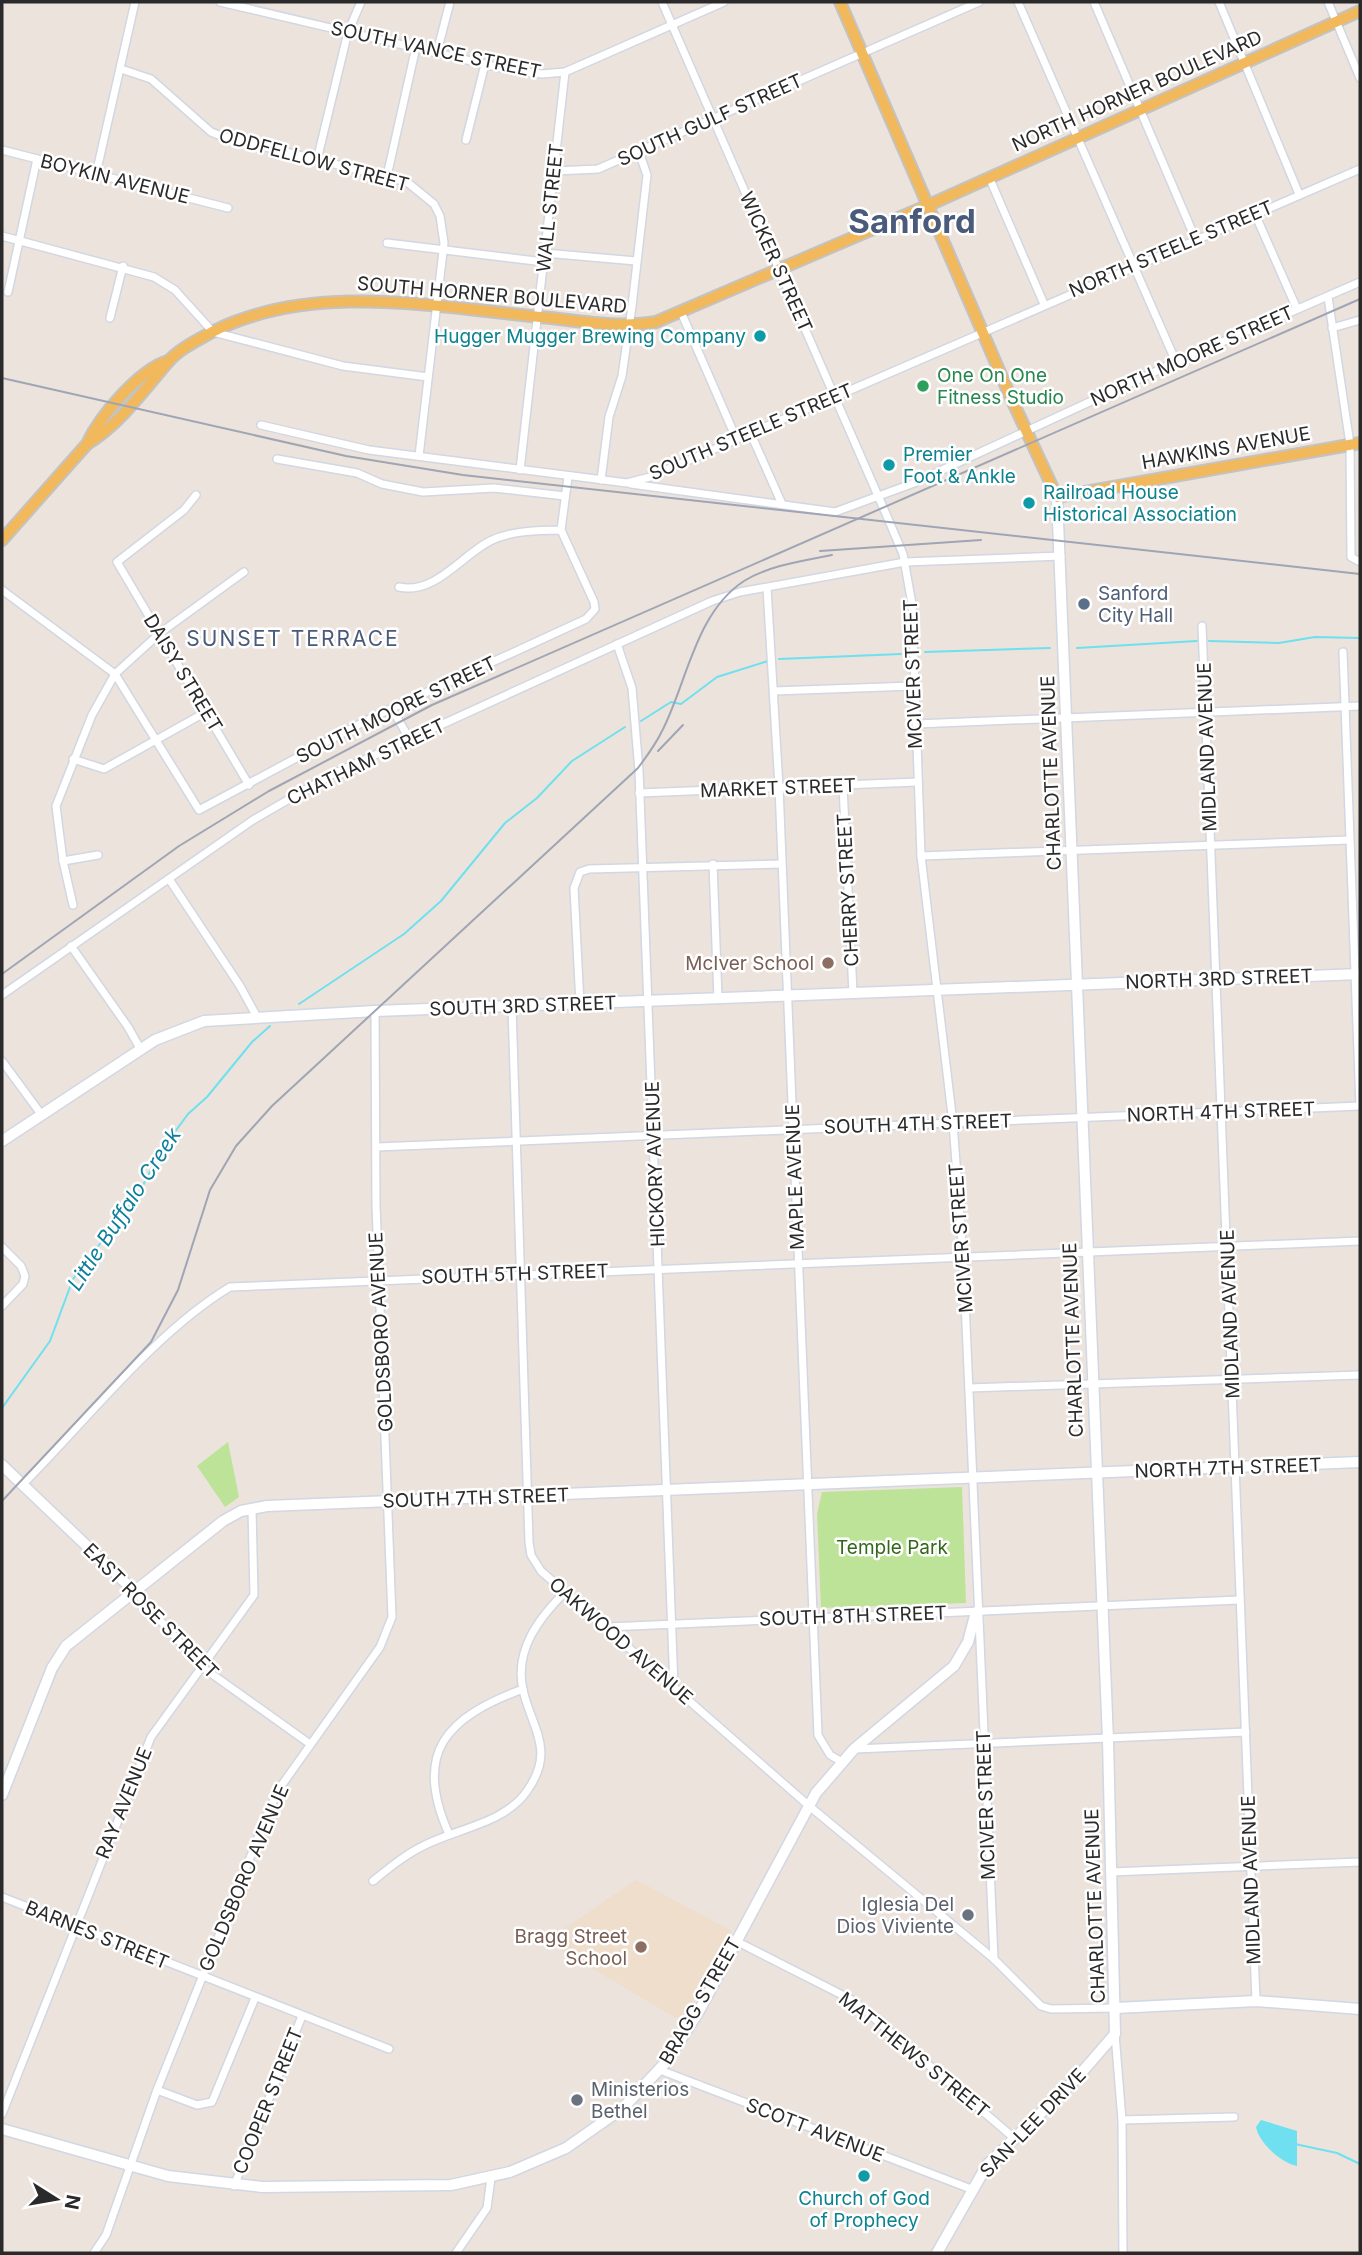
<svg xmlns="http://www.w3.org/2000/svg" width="1362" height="2255" viewBox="0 0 1362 2255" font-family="Inter,sans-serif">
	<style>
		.education { fill: #eedecb }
		.green { fill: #bde398 }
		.water { fill: #6ee0ef }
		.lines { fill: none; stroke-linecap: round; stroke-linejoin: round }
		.stream { stroke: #6ee0ef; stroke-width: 2 }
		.street-casing { stroke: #d1d7e3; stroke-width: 10 }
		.secondary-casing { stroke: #d1d7e3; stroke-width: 13 }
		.primary-casing { stroke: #c3c3c3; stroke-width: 14 }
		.street { stroke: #fff; stroke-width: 7 }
		.secondary { stroke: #fff; stroke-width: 10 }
		.primary { stroke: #f1b85c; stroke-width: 10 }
		.rail { stroke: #9fa5b4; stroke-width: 2 }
		.culture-dot { fill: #0f9aa8; stroke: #fff; stroke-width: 2.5 }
		.leisure-dot { fill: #2e9e5b; stroke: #fff; stroke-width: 2.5 }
		.service-dot { fill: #5c6f8a; stroke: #fff; stroke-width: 2.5 }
		.education-dot { fill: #8d6e63; stroke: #fff; stroke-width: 2.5 }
		.worship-dot { fill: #6b7280; stroke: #fff; stroke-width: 2.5 }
		.labels { text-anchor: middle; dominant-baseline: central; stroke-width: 5; stroke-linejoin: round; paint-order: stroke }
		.street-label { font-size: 19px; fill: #2a2a2a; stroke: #fff }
		.culture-label { font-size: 19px; fill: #0d838f; stroke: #fff; text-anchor: start }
		.leisure-label { font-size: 19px; fill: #27864d; stroke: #fff; text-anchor: start }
		.service-label { font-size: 19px; fill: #4e5e75; stroke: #fff; text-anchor: start }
		.education-label { font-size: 19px; fill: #785e54; stroke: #fff; text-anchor: end }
		.park-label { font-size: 19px; fill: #35671a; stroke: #fff }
		.worship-label { font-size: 19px; fill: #5b616d; stroke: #fff; text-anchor: end }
		.neighbourhood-label { font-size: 21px; letter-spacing: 2px; fill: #4a5a7b; stroke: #fff }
		.water-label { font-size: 21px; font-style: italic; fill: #0d7f9b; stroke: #fff }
		.town-label { font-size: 33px; font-weight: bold; fill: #4a5a7b; stroke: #fff }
	</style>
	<rect width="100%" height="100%" fill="#ece3dc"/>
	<polygon class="education" points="636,1880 732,1931 681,2021 546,1941"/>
	<g class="green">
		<polygon points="228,1442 239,1497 225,1507 197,1466"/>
		<polygon points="962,1487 966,1603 821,1608 817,1514 822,1492"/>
	</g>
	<path class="water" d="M1261 2120 1297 2131V2166C1281 2163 1259 2143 1256 2127Z"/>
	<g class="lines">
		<g class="stream">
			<polyline points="1209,641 1279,643 1315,637 1360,638"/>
			<polyline points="1077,648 1197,641"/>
			<polyline points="925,652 1050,648"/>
			<polyline points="779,659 901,654"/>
			<polyline points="641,721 671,702 681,704 717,677 768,661"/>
			<polyline points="299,1004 404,934 441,901 505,823 537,798 572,761 625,727"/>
			<polyline points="2,1408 50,1341 73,1279 139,1193 160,1152 188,1114 207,1097 252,1042 270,1026"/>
			<polyline points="1295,2144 1337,2153 1360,2164"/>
		</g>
		<g class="street-casing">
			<g id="street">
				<polyline points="220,2 514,71 542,74 565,72 724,2"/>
				<polyline points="662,2 886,514 903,554 912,604 921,856 953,1123 963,1256 994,1959"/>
				<polyline points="1018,2 1176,362"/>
				<polyline points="1094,2 1195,238"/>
				<polyline points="1219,2 1299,194"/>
				<polyline points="1328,2 1360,78"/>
				<polyline points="437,52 450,2"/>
				<polyline points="121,69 151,79 211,132 221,136 407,182 434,204 440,216 444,243 419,456"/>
				<polyline points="466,140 485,64"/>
				<polyline points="2,150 228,208"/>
				<polyline points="317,160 348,32 361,2"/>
				<polyline points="555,171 598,169 979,2"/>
				<polyline points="96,174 135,2"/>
				<polyline points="387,176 416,47"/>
				<polyline points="989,177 1044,304"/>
				<polyline points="1255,214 1297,309"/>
				<polyline points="2,236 154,277 175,290 213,332 343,366 428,377"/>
				<polyline points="387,243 544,262"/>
				<polyline points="545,253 636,261"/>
				<polyline points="8,292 37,159"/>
				<polyline points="1328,297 1350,444 1351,557 1360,562"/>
				<polyline points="681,312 736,438"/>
				<polyline points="110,318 123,266"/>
				<polyline points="1332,328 1360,320"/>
				<polyline points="261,425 369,450 627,483 650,477 1360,169"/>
				<polyline points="750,432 782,504"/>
				<polyline points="277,459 357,473 382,484 423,492 494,488 565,496"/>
				<polyline points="520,470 565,72"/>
				<polyline points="601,480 609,417 622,376 632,306 647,175 639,152"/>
				<polyline points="631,484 835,512 914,483 1176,362 1360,282"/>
				<polyline points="196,495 184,510 117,562 249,785"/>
				<path d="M399 587C435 595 462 555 490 541 513 530 537 531 561 530"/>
				<polyline points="767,588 779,787 818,1735 830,1755 842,1762"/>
				<polyline points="2,590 115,674 199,810 373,717 586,619 595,609 594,602 561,530 568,477"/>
				<polyline points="1202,626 1256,2001"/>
				<polyline points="617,644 632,688 639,771 674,1687"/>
				<polyline points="1343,652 1360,1106"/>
				<polyline points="774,691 913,686"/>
				<polyline points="392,709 409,738"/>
				<polyline points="916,724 1360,706"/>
				<polyline points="73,759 104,769 206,712"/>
				<polyline points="843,786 853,993"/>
				<polyline points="639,793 917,782"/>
				<polyline points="921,856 1349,840"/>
				<polyline points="63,861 98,855"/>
				<polyline points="713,864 718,999"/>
				<polyline points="169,879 240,986 257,1017"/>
				<polyline points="73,905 63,861 56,806 92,715 115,674 160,633 244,572"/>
				<polyline points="71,946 128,1027 141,1050"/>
				<polyline points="2,995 253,820 329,776 712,601 740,592 905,562 1061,556"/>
				<polyline points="580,1004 574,888 580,872 589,869 781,864"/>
				<polyline points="512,1007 529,1542 531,1555 541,1571 808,1805 994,1959 1041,2006 1051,2009 1116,2008"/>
				<polyline points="2,1061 41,1114"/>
				<polyline points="377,1147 1360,1106"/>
				<polyline points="2,1247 21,1266 25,1276 23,1284 2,1306"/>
				<polyline points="969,1388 1360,1375"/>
				<path d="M22 1485C85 1422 155 1332 230 1287L1360 1241"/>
				<polyline points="134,1591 202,1667 310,1744"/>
				<polyline points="607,1627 1239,1600"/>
				<polyline points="855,1749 1246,1732"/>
				<path d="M449 1834C412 1752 447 1717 523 1689"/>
				<polyline points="1111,1872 1360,1862"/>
				<path d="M373 1881C389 1868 406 1854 425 1845 459 1828 505 1823 527 1791 556 1750 532 1729 523 1690 514 1650 539 1618 565 1592"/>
				<polyline points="2,1897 389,2049"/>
				<polyline points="736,1941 854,2001 1014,2138"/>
				<polyline points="1115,2034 1122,2120 1123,2253"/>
				<polyline points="660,2070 971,2189"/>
				<polyline points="157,2090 197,2105 212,2102 255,1998"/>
				<polyline points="2,2114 151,1737 254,1595 252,1509"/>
				<polyline points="1122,2120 1234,2117"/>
				<polyline points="234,2186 302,2016"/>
				<polyline points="94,2253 106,2235 157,2090 270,1808 279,1789 380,1647 392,1617 376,1205 375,1011"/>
				<polyline points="456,2253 487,2208 491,2178"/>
			</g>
		</g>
		<g class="secondary-casing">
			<g id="secondary">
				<polyline points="2,1141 155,1040 204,1021 375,1011 1360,974"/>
				<polyline points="2,1465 134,1591"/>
				<polyline points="2,1795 52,1668 66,1646 223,1521 241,1511 267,1506 1360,1462"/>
				<polyline points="1116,2008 1256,2001 1360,2009"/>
				<polyline points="2,2129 168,2176 262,2187 451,2185 510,2172 566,2148 623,2108 667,2061 699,2011 816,1793 854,1749 954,1666 968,1642 976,1612"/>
				<polyline points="937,2253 987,2165 1076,2079 1115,2034 1108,1740 1057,497"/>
			</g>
		</g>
		<g class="primary-casing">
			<g id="primary">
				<polyline points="840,2 1011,398 1057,497 1360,443"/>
				<path d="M87 444C119 425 144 390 168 362 179 349 198 340 212 332 315 280 441 308 551 318 586 322 622 328 656 322L929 205 1360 11"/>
				<path d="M2 540 87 444C100 416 139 370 168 361"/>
			</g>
		</g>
		<use href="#street" class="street"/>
		<use href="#secondary" class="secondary"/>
		<use href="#primary" class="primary"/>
		<g class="rail">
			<polyline points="2,378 346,456 463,475 1360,574"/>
			<polyline points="820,551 981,540"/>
			<polyline points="658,751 683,725"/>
			<polyline points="2,974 179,846 269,791 432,705 1360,299"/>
			<path d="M2 1501 151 1342 178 1290 210 1190 236 1146 272 1106 638 768C647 756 656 744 662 731 687 683 695 613 744 581 770 565 803 561 832 555"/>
		</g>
	</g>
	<g class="culture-dot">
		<circle cx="760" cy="336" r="7"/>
		<circle cx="889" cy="465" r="7"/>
		<circle cx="1029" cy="503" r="7"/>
		<circle cx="864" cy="2176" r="7"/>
	</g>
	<circle class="leisure-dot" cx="923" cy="386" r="7"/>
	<circle class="service-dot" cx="1084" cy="604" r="7"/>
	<g class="education-dot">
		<circle cx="828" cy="963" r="7"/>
		<circle cx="641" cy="1947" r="7"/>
	</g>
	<g class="worship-dot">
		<circle cx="968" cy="1915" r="7"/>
		<circle cx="577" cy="2100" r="7"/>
	</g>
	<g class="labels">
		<g class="street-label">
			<text transform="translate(436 50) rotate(12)">SOUTH VANCE STREET</text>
			<text transform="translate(1137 91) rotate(-24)">NORTH HORNER BOULEVARD</text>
			<text transform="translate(710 120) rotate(-24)">SOUTH GULF STREET</text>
			<text transform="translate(314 160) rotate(15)">ODDFELLOW STREET</text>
			<text transform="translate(115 179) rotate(14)">BOYKIN AVENUE</text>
			<text transform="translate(550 208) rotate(-84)">WALL STREET</text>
			<text transform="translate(1171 249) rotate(-23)">NORTH STEELE STREET</text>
			<text transform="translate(776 262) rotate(66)">WICKER STREET</text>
			<text transform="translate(492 295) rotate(5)">SOUTH HORNER BOULEVARD</text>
			<text transform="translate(1192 356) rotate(-24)">NORTH MOORE STREET</text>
			<text transform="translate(751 432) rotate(-23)">SOUTH STEELE STREET</text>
			<text transform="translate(1226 448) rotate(-10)">HAWKINS AVENUE</text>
			<text transform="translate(183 673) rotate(59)">DAISY STREET</text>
			<text transform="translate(913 674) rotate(-92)">MCIVER STREET</text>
			<text transform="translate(396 710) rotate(-26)">SOUTH MOORE STREET</text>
			<text transform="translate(1207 747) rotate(-92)">MIDLAND AVENUE</text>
			<text transform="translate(366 762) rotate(-26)">CHATHAM STREET</text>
			<text transform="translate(1051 773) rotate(-92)">CHARLOTTE AVENUE</text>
			<text transform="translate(778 788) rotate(-2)">MARKET STREET</text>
			<text transform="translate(848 890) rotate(-93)">CHERRY STREET</text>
			<text transform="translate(1219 979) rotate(-2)">NORTH 3RD STREET</text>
			<text transform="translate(523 1006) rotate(-2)">SOUTH 3RD STREET</text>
			<text transform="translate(1221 1112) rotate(-2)">NORTH 4TH STREET</text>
			<text transform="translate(918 1124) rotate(-2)">SOUTH 4TH STREET</text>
			<text transform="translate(655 1164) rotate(-92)">HICKORY AVENUE</text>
			<text transform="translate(795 1177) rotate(-92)">MAPLE AVENUE</text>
			<text transform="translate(961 1238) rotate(-94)">MCIVER STREET</text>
			<text transform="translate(515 1274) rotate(-2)">SOUTH 5TH STREET</text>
			<text transform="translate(1230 1314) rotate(-92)">MIDLAND AVENUE</text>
			<text transform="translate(381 1332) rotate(-93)">GOLDSBORO AVENUE</text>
			<text transform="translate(1073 1340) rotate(-92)">CHARLOTTE AVENUE</text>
			<text transform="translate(1228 1468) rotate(-2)">NORTH 7TH STREET</text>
			<text transform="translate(476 1498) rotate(-2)">SOUTH 7TH STREET</text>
			<text transform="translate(151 1611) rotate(45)">EAST ROSE STREET</text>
			<text transform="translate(853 1616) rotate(-2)">SOUTH 8TH STREET</text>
			<text transform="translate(621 1641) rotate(41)">OAKWOOD AVENUE</text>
			<text transform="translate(124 1803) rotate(-68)">RAY AVENUE</text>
			<text transform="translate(986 1805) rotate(-92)">MCIVER STREET</text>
			<text transform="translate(244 1878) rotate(-67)">GOLDSBORO AVENUE</text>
			<text transform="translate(1251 1880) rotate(-92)">MIDLAND AVENUE</text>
			<text transform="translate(1095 1906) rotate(-92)">CHARLOTTE AVENUE</text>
			<text transform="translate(97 1935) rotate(22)">BARNES STREET</text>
			<text transform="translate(700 2001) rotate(-60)">BRAGG STREET</text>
			<text transform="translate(914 2055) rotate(39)">MATTHEWS STREET</text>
			<text transform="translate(268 2101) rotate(-68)">COOPER STREET</text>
			<text transform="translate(1033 2123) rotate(-46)">SAN-LEE DRIVE</text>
			<text transform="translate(815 2130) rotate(21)">SCOTT AVENUE</text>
		</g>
		<g class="culture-label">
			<text x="746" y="336" text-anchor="end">Hugger Mugger Brewing Company</text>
			<text x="903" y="454">Premier<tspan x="903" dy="22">Foot &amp; Ankle</tspan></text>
			<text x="1043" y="492">Railroad House<tspan x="1043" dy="22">Historical Association</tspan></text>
			<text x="864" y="2198" text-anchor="middle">Church of God<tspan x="864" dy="22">of Prophecy</tspan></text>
		</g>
		<g class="leisure-label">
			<text x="937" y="375">One On One<tspan x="937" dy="22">Fitness Studio</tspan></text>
		</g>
		<g class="service-label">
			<text x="1098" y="593">Sanford<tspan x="1098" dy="22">City Hall</tspan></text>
		</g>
		<g class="education-label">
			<text x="814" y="963">McIver School</text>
			<text x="627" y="1936">Bragg Street<tspan x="627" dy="22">School</tspan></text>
		</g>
		<g class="park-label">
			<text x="892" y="1547">Temple Park</text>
		</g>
		<g class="worship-label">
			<text x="954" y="1904">Iglesia Del<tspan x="954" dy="22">Dios Viviente</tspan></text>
			<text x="591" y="2089" text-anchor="start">Ministerios<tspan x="591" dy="22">Bethel</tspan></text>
		</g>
		<g class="neighbourhood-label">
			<text x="293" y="638">SUNSET TERRACE</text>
		</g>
		<g class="water-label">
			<text transform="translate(124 1209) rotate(-57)">Little Buffalo Creek</text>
		</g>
		<g class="town-label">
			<text x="912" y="221">Sanford</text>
		</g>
	</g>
	<rect width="1362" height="2255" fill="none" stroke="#2a2a2a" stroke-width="7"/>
	<g transform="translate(56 2199) rotate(101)" stroke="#ffffff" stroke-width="5" paint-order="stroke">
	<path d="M0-5L12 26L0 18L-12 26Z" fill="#2a2a2a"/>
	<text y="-10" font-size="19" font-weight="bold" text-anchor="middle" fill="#2a2a2a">N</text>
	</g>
</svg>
